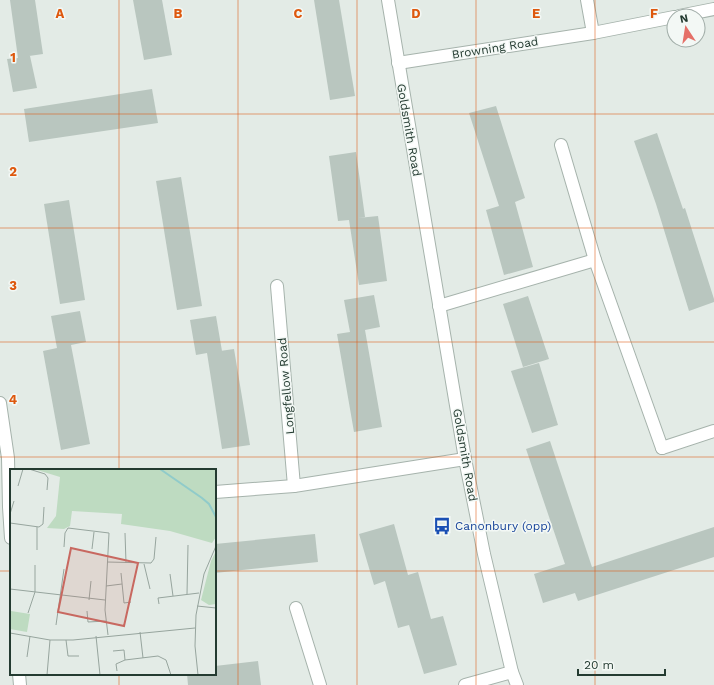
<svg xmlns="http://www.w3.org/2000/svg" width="714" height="685" viewBox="0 0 714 685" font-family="'Work Sans',sans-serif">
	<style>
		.building { fill: #b9c6bf }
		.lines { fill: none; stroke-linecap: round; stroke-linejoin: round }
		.lane-casing { stroke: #a6b3ac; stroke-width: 14 }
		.street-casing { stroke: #a6b3ac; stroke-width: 14 }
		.lane { stroke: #fff; stroke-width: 12 }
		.street { stroke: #fff; stroke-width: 12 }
		.grid { fill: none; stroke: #de580e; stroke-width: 1; stroke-opacity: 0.55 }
		.labels { text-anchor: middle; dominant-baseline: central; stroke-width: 3; stroke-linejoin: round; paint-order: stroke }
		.street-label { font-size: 12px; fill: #243b31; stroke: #f3f8f5 }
		.transit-label { font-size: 12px; fill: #164399; stroke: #f3f8f5; text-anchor: start }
		.inset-river { fill: none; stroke: #90cbca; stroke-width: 2 }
		.inset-road { fill: none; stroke: #97a59e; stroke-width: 1 }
		.view { fill: #c86860; fill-opacity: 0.15; stroke: #c86860; stroke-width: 2 }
		.inset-edge { fill: none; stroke: #243b31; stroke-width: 2 }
		.grid-label { font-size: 13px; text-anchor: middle; font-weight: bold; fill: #de580e; stroke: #f3f8f5; stroke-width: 3; stroke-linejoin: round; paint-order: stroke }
	</style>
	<rect width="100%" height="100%" fill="#e3ebe6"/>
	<g class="building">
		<polygon points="10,0 35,0 43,54 29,56 30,56 37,88 13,92 7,59 18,58"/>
		<polygon points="133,0 162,0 172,55 144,60"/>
		<polygon points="314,0 339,0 355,96 330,100"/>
		<polygon points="152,89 158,123 29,142 24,109"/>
		<polygon points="496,106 525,198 515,202 533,267 504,275 486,210 499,206 469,113"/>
		<polygon points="657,133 683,209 685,208 714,299 714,302 689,311 656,204 634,141"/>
		<polygon points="356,152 365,217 358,218 378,216 387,281 359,285 349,220 338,221 329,156"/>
		<polygon points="181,177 202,306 177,310 156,181"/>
		<polygon points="69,200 85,300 60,304 44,204"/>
		<polygon points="374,295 380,327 365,330 382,427 354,432 337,334 350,332 344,300"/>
		<polygon points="528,296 549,359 523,367 503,304"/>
		<polygon points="80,311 86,342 71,345 90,444 61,450 43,351 57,348 51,316"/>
		<polygon points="216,316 222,351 213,352 234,349 250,445 222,449 207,353 196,355 190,320"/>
		<polygon points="539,363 558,425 532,433 511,371"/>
		<polygon points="550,441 592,567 714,527 714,557 578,601 575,593 543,603 534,574 565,564 526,449"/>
		<polygon points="394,524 408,575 418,572 431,619 443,616 457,665 424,674 409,625 398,628 385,581 374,585 359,534"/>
		<polygon points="315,534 318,562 215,573 215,544"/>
		<polygon points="258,661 261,685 188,685 187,674 215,674 215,666"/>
	</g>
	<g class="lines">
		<g class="lane-casing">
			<polyline id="lane" points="662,448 714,431"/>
		</g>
		<g class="street-casing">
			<g id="street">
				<polyline points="388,0 465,459 484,554 512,672 517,685"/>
				<polyline points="587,0 593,33"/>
				<polyline points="679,16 714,9"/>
				<polyline points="398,63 593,33 674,17"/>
				<polyline points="561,145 595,260 662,448"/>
				<polyline points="277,286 294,486"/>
				<polyline points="439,306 595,260"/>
				<polyline points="0,403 8,458 9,507 11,538"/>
				<polyline points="215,492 294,486 465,459"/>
				<polyline points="296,608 320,685"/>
				<polyline points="19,674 20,685"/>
				<polyline points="465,685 512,672"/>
			</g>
		</g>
		<use href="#lane" class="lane"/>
		<use href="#street" class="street"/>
	</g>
	<path class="grid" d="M119 0V470M238 0V685M357 0V685M476 0V685M595 0V685M0 114H714M0 228H714M0 342H714M0 457H714M0 571H11M215 571H714M119 674V685"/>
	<defs>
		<g id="bus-bare" transform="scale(1.38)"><path d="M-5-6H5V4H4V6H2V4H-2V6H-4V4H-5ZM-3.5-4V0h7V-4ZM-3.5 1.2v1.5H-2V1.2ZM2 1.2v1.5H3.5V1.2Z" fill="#1a4fb4" stroke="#f3f8f5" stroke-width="2.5" paint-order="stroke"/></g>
	</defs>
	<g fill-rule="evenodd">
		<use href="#bus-bare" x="442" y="526"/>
	</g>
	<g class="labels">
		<g class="street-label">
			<text transform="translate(495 48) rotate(-9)">Browning Road</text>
			<text transform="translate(409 130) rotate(80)">Goldsmith Road</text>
			<text transform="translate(286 386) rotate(-95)">Longfellow Road</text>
			<text transform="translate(465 455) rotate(80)">Goldsmith Road</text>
		</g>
		<g class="transit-label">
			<text x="455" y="526">Canonbury (opp)</text>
		</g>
	</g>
	<g transform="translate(10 469)">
		<rect width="206" height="206" fill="#e3ebe6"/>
		<path d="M24 0H206V68L202 74 160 62 111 55 112 45 62 42 60 57 54 60 37 59 46 47 50 8ZM206 82V135L199 136 191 131 201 92ZM1 142 20 145 17 163 0 160Z" fill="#bedbc1"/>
		<path class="inset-river" d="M150 0 192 29 199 35 206 48"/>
		<path class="inset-road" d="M19 0 35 5 38 9 37 21M8 17 13 0M0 45 4 32M0 54 29 58 33 55 34 38M115 64 116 94M54 78 55 64 58 59 99 64 95 141 98 166M82 80 84 63M27 81V58M97 93 141 94 144 90 146 68M134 95 140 120M111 104 114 134 121 133M160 105 163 127M96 117 112 115M0 120 95 131M177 125 178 76M79 131 81 112M149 135 148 129 189 124M187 137 206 139M77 142 78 153 96 152M18 144 25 123V96M46 156 54 100M130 163 133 189M0 164 40 171H63L185 159M86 167 90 206M56 171 58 187H69M103 182 114 181 115 191M17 188 20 167M107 202 106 195 115 191 148 187 156 191 161 206M37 206 40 171M188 206 185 177 186 146 194 105 206 77"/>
		<path class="view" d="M61 79 128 94 114 157 48 143Z"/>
		<rect width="206" height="206" class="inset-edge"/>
	</g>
	<g class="grid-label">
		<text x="60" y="18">A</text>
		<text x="178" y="18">B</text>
		<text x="298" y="18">C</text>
		<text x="416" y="18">D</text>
		<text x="536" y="18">E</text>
		<text x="654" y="18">F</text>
		<text x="13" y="62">1</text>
		<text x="13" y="176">2</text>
		<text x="13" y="290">3</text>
		<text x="13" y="404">4</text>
	</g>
	<g transform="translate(686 28) rotate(348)"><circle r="19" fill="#f3f8f5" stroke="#a0aca7"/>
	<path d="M0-3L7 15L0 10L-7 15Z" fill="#e57068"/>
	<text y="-6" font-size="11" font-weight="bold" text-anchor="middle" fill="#243b31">N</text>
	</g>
	<path d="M578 669v6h87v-6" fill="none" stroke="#243b31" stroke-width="2"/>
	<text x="584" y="669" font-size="12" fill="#243b31" stroke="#f3f8f5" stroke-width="3" paint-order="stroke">20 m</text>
</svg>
